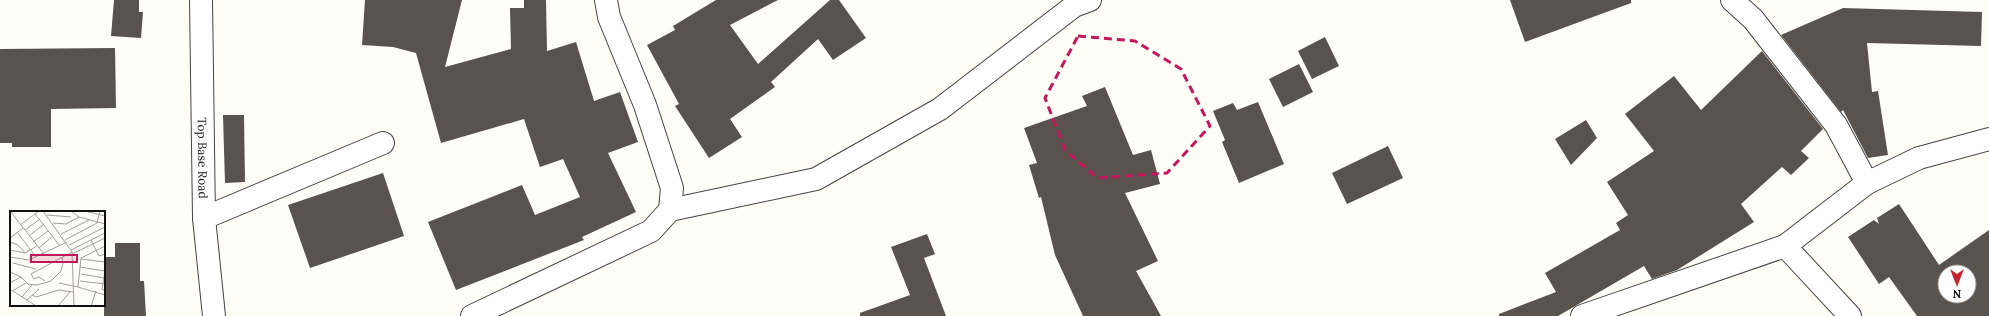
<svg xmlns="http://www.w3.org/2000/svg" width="1989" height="316" viewBox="0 0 1989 316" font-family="Lora,serif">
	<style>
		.building { fill: #5a524d; fill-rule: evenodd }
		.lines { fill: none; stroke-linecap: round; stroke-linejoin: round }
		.minor-casing { stroke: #444; stroke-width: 24 }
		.minor { stroke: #fff; stroke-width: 22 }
		.marked { fill: none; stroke: #c2185b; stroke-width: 3; stroke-dasharray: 8 5; stroke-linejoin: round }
		.labels { text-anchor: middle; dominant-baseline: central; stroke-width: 4; stroke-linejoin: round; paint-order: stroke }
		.street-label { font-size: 12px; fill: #111; stroke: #fff }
		.inset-road { fill: none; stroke: #a09f9a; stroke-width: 1 }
		.view { fill: #c2185b; fill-opacity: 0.15; stroke: #c2185b; stroke-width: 2 }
		.inset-edge { fill: none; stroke: #111; stroke-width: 2 }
	</style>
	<rect width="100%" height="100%" fill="#fffdf5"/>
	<g class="building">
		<polygon points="114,0 139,0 139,12 143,12 141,38 111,36"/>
		<polygon points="365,0 462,0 445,67 511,49 510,8 524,8 524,0 546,0 547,51 576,42 594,101 620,92 638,142 608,153 636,212 582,237 584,240 456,290 428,222 522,185 535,215 580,197 563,159 540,167 524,119 441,143 416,53 393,47 362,45"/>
		<polygon points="716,0 778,0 730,25 758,64 830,0 839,0 866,38 833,60 818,39 771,82 775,87 730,119 742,137 709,158 675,106 679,104 647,45 675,30 673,26"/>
		<polygon points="1510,0 1631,0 1631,3 1525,42"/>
		<polygon points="1843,8 1982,12 1981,46 1867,43 1872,92 1878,91 1888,155 1868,158 1843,110 1841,112 1781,35"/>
		<polygon points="1325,37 1339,66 1312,79 1298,51"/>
		<polygon points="115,48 116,108 51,109 51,147 12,147 12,143 0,143 0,49"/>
		<polygon points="1762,51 1823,129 1801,151 1809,158 1791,175 1782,167 1741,204 1754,222 1677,270 1652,279 1644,266 1558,316 1499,316 1499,314 1556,292 1545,273 1620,230 1616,223 1628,215 1607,182 1654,151 1625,114 1674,76 1701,110"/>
		<polygon points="1299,64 1313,92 1283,107 1269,79"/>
		<polygon points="1105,87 1133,155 1151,150 1160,184 1125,193 1158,261 1136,271 1161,316 1083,316 1055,255 1041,197 1039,198 1029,165 1037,163 1024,128 1087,106 1082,96"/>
		<polygon points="1258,102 1284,164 1239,183 1222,142 1225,140 1213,111 1233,103 1237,110"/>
		<polygon points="223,115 244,115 245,182 225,183"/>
		<polygon points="1586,120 1597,138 1571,165 1555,139"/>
		<polygon points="1388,146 1403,178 1347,204 1332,173"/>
		<polygon points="383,173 404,236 310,268 288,205"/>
		<path d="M1899 204 1939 265 1989 230V316H1917L1889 277 1879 284 1848 237 1874 220 1879 224 1877 218ZM1945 272H1969V296H1945Z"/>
		<polygon points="927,234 935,254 924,258 946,316 860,316 860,313 910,295 891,247"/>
		<polygon points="115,243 140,243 140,281 144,281 146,316 104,316 104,257 115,257"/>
	</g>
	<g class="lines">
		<g class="minor-casing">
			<g id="minor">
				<path id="s1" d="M201 0 204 218 214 316"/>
				<polyline points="606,0 609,17 645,105 672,188 670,210"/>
				<polyline points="1732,0 1753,19 1836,125 1867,183"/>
				<polyline points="204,218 383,143"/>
				<polyline points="1785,246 1850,316"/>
				<polyline points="472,316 651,231 670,210 816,179 940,109 1074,6 1090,0"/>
				<polyline points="1582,316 1785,246 1867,183 1919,158 1989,139"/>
			</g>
		</g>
		<use href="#minor" class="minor"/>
	</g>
	<path class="marked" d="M1078 36 1135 41 1181 69 1210 126 1167 173 1097 178 1065 150 1045 98Z"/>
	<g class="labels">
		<g class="street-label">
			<text stroke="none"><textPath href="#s1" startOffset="158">Top Base Road</textPath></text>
		</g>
	</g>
	<g transform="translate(10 211)">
		<rect width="95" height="95" fill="#fffdf5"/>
		<path class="inset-road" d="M0 0 34 43M33 0 62 41 64 95M61 0 69 6 95 13M75 0 95 5M25 3 50 35M37 4 61 6M43 12 56 13 69 6M10 14 29 0M15 19 30 8M7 21 26 46M51 23 79 9M19 25 34 13M0 27 13 17M55 29 87 12 90 0M81 29 89 45 95 43M0 31 8 34 15 42M23 31 38 20M59 34 95 16M29 37 43 25M0 39 15 42 27 35M61 39 95 22M62 43 95 27M0 46 19 49 57 31M71 48 95 51M3 52 26 58M70 56 95 60M0 61 11 66 18 73 27 74 41 70 51 60 53 52 52 46M95 61 92 78 95 80M71 63 94 67M35 70 29 66 24 68 21 63 62 41M70 70 95 73M0 72 11 66M49 72 68 76 71 47 95 35M68 76 95 84M0 78 26 95M2 80 16 72M22 84 26 86 49 79 63 81M12 86 22 74M17 89 29 78M48 95 60 81M81 95 86 80"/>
		<path class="view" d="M21 44H67V51H21Z"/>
		<rect width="95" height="95" class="inset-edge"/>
	</g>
	<g transform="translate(1957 284) rotate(180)"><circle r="19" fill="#ffffff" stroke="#a0a0a0"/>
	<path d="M0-3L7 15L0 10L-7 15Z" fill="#c4262e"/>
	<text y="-6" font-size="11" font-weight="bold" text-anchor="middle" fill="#111111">N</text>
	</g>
</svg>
